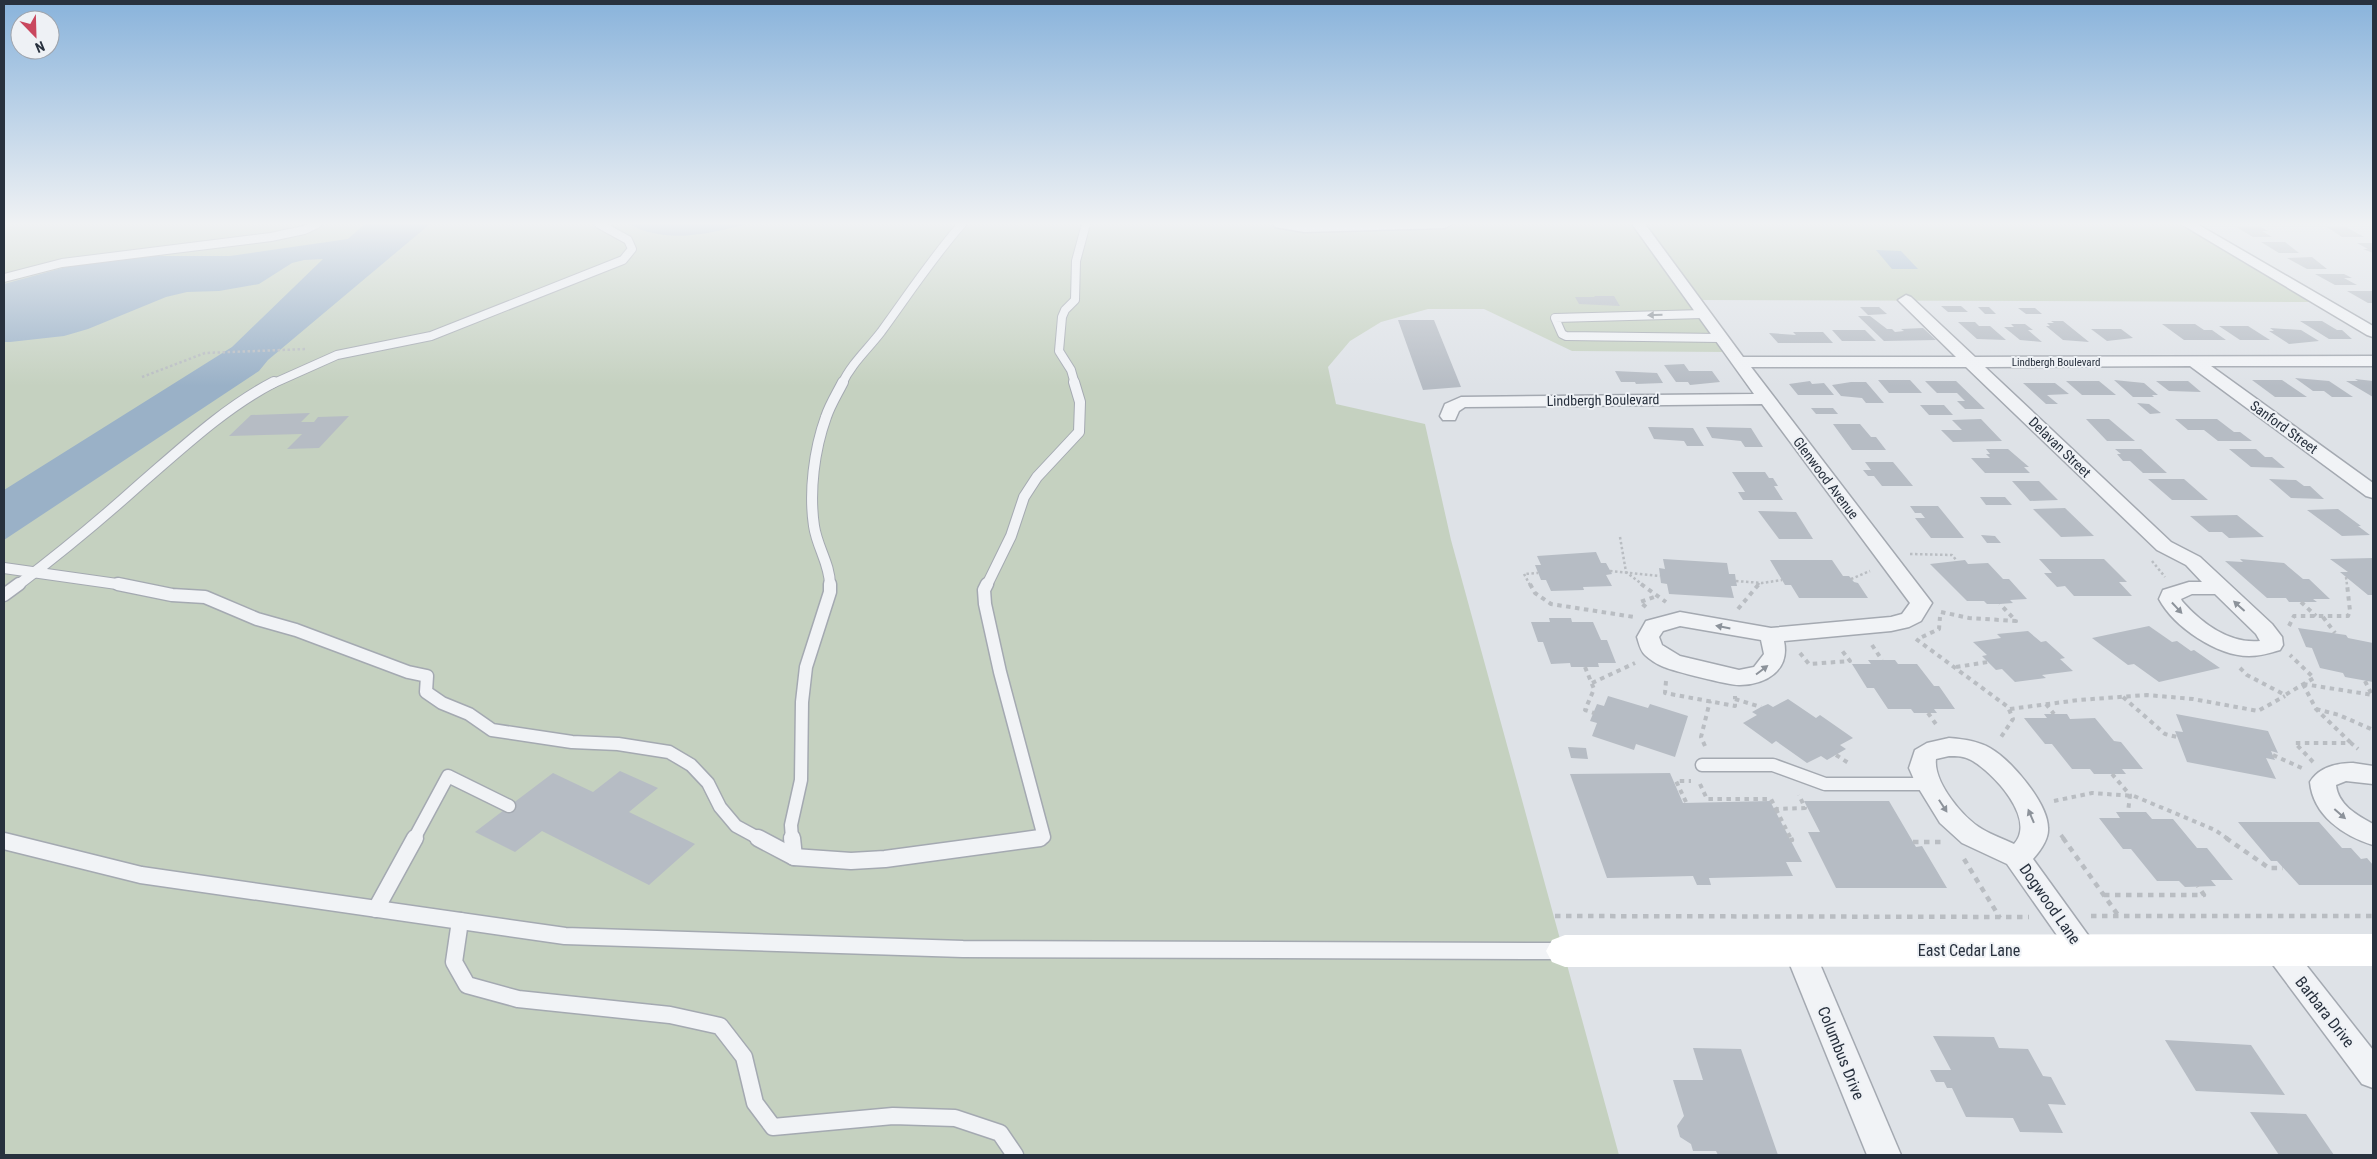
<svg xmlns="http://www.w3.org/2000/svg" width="2377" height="1159" viewBox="0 0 2377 1159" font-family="'Roboto Condensed',sans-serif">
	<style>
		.green { fill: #c5d1c0 }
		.water { fill: #9ab1c7 }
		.building { fill: #b6bcc4 }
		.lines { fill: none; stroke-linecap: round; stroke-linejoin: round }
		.lane-far3-casing { stroke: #a4a9b1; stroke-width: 10 }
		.lane-far2-casing { stroke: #a4a9b1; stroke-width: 12 }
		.lane-far1-casing { stroke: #a4a9b1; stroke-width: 15 }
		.lane-casing { stroke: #a4a9b1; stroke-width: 19 }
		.street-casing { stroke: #a4a9b1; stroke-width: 3 }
		.path-far2 { stroke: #b9bdc2; stroke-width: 2.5; stroke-dasharray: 2.5 2.5; stroke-linecap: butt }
		.path-far1 { stroke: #b9bdc2; stroke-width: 4; stroke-dasharray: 4.5 4.5; stroke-linecap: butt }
		.path { stroke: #b9bdc2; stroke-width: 4.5; stroke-dasharray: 5.5 5.5; stroke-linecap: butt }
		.lane-far3 { stroke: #f1f3f6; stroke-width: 8 }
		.lane-far2 { stroke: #f1f3f6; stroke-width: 10 }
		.lane-far1 { stroke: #f1f3f6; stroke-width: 12 }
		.lane { stroke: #f1f3f6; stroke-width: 16 }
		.street { fill: #f1f3f6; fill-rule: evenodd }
		.secondary { fill: #fff; fill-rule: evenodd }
		.oneway { fill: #8c929a }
		.labels { text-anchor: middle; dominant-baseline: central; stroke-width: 4; stroke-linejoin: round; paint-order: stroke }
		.far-street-label { font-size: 11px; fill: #28313e; stroke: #eef1f5 }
		.street-label { font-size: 14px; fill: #28313e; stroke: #eef1f5 }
		.near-street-label { font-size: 16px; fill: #28313e; stroke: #eef1f5 }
	</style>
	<rect width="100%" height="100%" fill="#dee2e7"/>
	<polygon class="green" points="4,224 1280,224 1304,228 1445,224 2188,224 2320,302 1693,300 1731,352 1572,351 1484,309 1428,309 1381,322 1350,341 1328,367 1336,404 1425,424 1451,540 1619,1155 4,1155"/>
	<g class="water">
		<polygon points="365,224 430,224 268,360 259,371 4,540 4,490 232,347 323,259 304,260 292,263 259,284 219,291 187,292 166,297 88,329 64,336 10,342 4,342 4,284 77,264 151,256 230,256 348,239"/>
		<path d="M629 224H748C711 233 667 245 629 224Z"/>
		<polygon points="1876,250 1901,251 1918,269 1892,269"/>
	</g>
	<g class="building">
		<polygon points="2236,227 2261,227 2268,231 2262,231 2272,237 2253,237"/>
		<polygon points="2327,227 2346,227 2364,237 2342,237"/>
		<polygon points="2261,242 2285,242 2299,253 2279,253"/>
		<polygon points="2357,243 2373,243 2373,253 2363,249 2368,249"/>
		<polygon points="2312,257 2327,269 2307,269 2287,258"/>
		<polygon points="2315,274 2344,274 2352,278 2344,278 2357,285 2335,285"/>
		<polygon points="2347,291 2372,291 2373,303 2368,303"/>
		<polygon points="1594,296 1614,296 1620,306 1579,304 1575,297 1595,297"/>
		<polygon points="1941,306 1961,306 1968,312 1948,312"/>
		<polygon points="1860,307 1879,307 1887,314 1868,315"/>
		<polygon points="1978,307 1989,307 1996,314 1985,314"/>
		<polygon points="2018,308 2035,308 2042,314 2026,314"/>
		<polygon points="1858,316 1870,316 1887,329 1892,329 1895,332 1904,331 1901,329 1923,328 1936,340 1884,341"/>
		<polygon points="1398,320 1434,320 1461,387 1423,390"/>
		<polygon points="2051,321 2063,321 2089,342 2063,340 2046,326 2050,326 2047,323 2054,323"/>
		<polygon points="2300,321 2322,321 2337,330 2342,330 2352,339 2329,339"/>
		<polygon points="1958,322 1975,322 1979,326 1990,326 2006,340 1977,339"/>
		<polygon points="2011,324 2025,324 2033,330 2028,330 2042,342 2020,340 2004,327 2014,327"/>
		<polygon points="2162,324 2195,324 2204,330 2212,330 2226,340 2184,340"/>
		<polygon points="2219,326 2248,326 2270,340 2240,340"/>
		<polygon points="2270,328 2301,330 2319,341 2289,344 2269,331 2274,331"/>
		<polygon points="2091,329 2121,329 2133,338 2107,341"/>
		<polygon points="1832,330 1865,330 1876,341 1842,341"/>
		<polygon points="1793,332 1823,332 1833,343 1778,343 1769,333 1796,335"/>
		<polygon points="1684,364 1689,371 1712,371 1720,382 1690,385 1688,382 1676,382 1664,365"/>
		<polygon points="1615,371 1657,373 1663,383 1636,384 1635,382 1621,382"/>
		<polygon points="2295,378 2329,381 2353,397 2332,397 2324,391 2313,391"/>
		<polygon points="2355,379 2373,381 2373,397 2346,381 2358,381"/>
		<polygon points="1878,380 1910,380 1922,393 1889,393"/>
		<polygon points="2114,380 2144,383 2158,395 2152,395 2154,397 2133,397"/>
		<polygon points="2252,380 2282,380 2307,397 2275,397"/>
		<polygon points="1810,381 1812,384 1824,383 1834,395 1798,395 1789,384"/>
		<polygon points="1925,381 1956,381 1985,409 1965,409 1957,401 1965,401 1957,393 1937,393"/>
		<polygon points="2066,381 2099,381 2116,395 2082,395"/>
		<polygon points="2156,381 2188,381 2201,392 2169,391"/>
		<polygon points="1851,382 1866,382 1884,403 1866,403 1862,398 1841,396 1832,385"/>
		<polygon points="2023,383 2055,383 2069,394 2047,395 2058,404 2046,404"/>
		<polygon points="2137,403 2149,404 2161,413 2150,414"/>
		<polygon points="1920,405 1944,405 1953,415 1929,415"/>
		<polygon points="1811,408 1833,408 1838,414 1816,414"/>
		<polygon points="310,413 301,422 314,422 318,417 349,416 319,448 287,449 302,434 229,436 251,415"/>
		<polygon points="1981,419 2002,441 1953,442 1941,430 1962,430 1952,420"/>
		<polygon points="2086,419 2109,419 2135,441 2107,441"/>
		<polygon points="2175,419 2217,419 2234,432 2240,432 2252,441 2218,441 2204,430 2188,430"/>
		<polygon points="1833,424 1860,424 1871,437 1876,437 1886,450 1852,450"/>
		<polygon points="1648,427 1693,428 1704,446 1687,446 1684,441 1654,439"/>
		<polygon points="1706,427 1751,428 1763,447 1745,447 1741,441 1712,438"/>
		<polygon points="1986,449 2008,449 2029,467 2024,467 2030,473 1985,473 1971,458 1990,458 1986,454 1990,454"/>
		<polygon points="2115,449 2141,449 2167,473 2143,473 2130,461 2123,461 2117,454 2121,454"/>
		<polygon points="2229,449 2256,449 2265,457 2272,457 2285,468 2251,467"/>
		<polygon points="1865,462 1893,462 1913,486 1882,486 1874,476 1868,476 1863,470 1871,470"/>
		<polygon points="1732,472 1765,472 1769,478 1773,478 1778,486 1774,486 1783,500 1743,500 1738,492 1745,492"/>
		<polygon points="2148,479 2184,479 2208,500 2172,500"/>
		<polygon points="2269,479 2296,480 2304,486 2310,486 2324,499 2291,498"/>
		<polygon points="2012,481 2039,481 2058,500 2030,501"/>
		<polygon points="1980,497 2005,497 2012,505 1986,505"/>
		<polygon points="1910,506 1938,506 1964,538 1931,538 1915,518 1925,518 1921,513 1915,513"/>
		<polygon points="2065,508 2094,536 2061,537 2033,509"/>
		<polygon points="2338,509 2361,526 2358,526 2370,535 2342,536 2307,510"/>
		<polygon points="1758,511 1796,512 1813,539 1779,539"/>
		<polygon points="2237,515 2264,537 2229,538 2222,532 2209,532 2190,516"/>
		<polygon points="1981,535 1995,536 2001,543 1987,543"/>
		<polygon points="1596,552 1601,563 1606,563 1612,574 1606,575 1612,586 1583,587 1584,590 1551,591 1546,580 1541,580 1535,565 1541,565 1537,556"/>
		<polygon points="2373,558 2373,595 2368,595 2346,577 2340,572 2348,572 2330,559"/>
		<polygon points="1663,559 1727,563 1729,574 1735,574 1736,581 1737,586 1731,586 1734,598 1669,594 1667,584 1661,583 1659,568 1665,569"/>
		<polygon points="2039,559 2104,559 2127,582 2119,582 2132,596 2074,596 2065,586 2057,587 2044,573 2052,573"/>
		<polygon points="2240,559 2284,563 2303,579 2309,579 2330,599 2313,599 2317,602 2289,602 2286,598 2267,598 2225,561 2243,562"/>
		<polygon points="1770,560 1832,560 1843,576 1849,576 1854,582 1858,583 1868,598 1799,598 1791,585 1785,585"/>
		<polygon points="1965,560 1968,564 1988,563 2003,579 2009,579 2027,599 2010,600 2013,603 2000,604 1987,604 1984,601 1967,601 1930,564"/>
		<polygon points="1549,618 1571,618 1572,622 1593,622 1601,640 1607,640 1616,663 1598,663 1599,667 1571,667 1570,663 1551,664 1543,642 1538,642 1531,622 1550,622"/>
		<polygon points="2149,626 2172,642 2177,641 2191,651 2194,650 2220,668 2159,682 2134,664 2128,665 2092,638"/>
		<polygon points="2298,628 2346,635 2348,638 2373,643 2373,682 2345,677 2343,673 2320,668 2312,648 2306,647"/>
		<polygon points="2028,631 2041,642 2046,641 2065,658 2060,659 2073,671 2042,675 2046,678 2015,682 2002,669 1996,670 1982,656 1987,655 1973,642 2001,638 1997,634"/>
		<polygon points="1868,660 1895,660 1898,664 1917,664 1934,686 1939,686 1955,709 1934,709 1937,713 1914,713 1911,709 1888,709 1874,688 1867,688 1852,664 1871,664"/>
		<polygon points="1608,696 1648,708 1650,704 1688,716 1675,757 1636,744 1634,750 1592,736 1597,723 1590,721 1597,704 1604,706"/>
		<polygon points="1788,699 1816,718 1820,715 1853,738 1840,745 1846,749 1827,760 1821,756 1807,763 1776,741 1772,744 1743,723 1757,715 1752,712 1761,707 1768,704 1773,707"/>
		<polygon points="2044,714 2067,714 2070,719 2095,718 2114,741 2121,742 2143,769 2122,769 2126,774 2094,774 2090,769 2072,769 2052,744 2045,744 2024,718 2047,718"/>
		<polygon points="2176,714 2268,731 2278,753 2271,751 2275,760 2266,758 2276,779 2187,762 2175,731 2183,732"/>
		<polygon points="1568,747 1586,748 1588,759 1571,758"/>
		<polygon points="620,771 658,788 629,812 695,844 649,885 542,831 515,852 475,832 553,773 593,792"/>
		<polygon points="1670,773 1683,803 1770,801 1802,862 1786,862 1793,876 1709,878 1711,885 1697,885 1693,876 1607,878 1570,774"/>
		<polygon points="1804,801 1889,801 1916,847 1922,846 1947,888 1836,888 1808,832 1820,832"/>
		<polygon points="2116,812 2146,812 2152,819 2173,819 2197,848 2207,848 2233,880 2211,880 2216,886 2185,887 2179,881 2157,881 2131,849 2123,849 2099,818 2120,818"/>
		<polygon points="2238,822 2319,822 2342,848 2351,848 2361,859 2367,858 2373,865 2373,885 2299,885 2277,861 2271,861"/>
		<polygon points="1933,1036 1994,1037 1999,1048 2028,1049 2043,1076 2051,1077 2066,1105 2048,1104 2063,1133 2020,1132 2013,1118 1966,1117 1952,1088 1947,1088 1944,1082 1936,1082 1930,1070 1951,1070"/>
		<polygon points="2165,1040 2251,1045 2285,1095 2196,1091"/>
		<polygon points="1693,1048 1741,1049 1778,1155 1718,1155 1716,1151 1693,1151 1691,1144 1680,1137 1677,1126 1684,1116 1673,1080 1703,1080"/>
		<polygon points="2250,1112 2306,1114 2334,1155 2279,1155"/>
	</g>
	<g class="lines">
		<g class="lane-far3-casing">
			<g id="lane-far3">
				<polyline points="4,278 62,263 271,237 304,230 317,224"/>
				<polyline points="1703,314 1555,318 1562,334 1566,336 1720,338"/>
				<polyline points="272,384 337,355 431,336 623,260 632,249 628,240 599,224"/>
				<path d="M842 384C851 364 868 349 881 332 908 295 932 258 962 224"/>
				<polyline points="1075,384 1071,370 1059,351 1062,317 1065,310 1075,300 1076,261 1086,224"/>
			</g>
		</g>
		<g class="lane-far2-casing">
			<g id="lane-far2">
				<polyline points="4,568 124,585"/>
				<path d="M18 585C59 554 99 521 138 486 181 449 224 408 274 382"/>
				<path d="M830 585C830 564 817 547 814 526 809 492 814 450 826 417 830 405 837 394 843 382"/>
				<polyline points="987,585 1011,536 1024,497 1037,477 1079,432 1080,402 1074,382"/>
			</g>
		</g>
		<g class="lane-far1-casing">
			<g id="lane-far1">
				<polyline points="118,584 172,595 205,597 257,619 296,630 408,672 427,676 426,692 442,703 469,714 492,730 572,742 618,744 669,752 691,765 708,783 720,807 736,826 760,839"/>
				<polyline points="987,584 984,590 985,604 1000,672 1044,837 1031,839"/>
				<polyline points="4,595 19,584"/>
				<polyline points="1702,765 1773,765 1825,784 1929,784"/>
				<polyline points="414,839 448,776 509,806"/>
				<polyline points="792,839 791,825 801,780 802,702 806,667 830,592 830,584"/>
			</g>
		</g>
		<g class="lane-casing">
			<g id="lane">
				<polyline points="758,838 794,857 851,861 885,859 1040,838"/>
				<polyline points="792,838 794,857"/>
				<polyline points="4,841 141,875 565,936 963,949 1561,951"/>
				<polyline points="376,909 415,838"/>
				<polyline points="460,921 454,962 467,985 518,999 670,1015 720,1026 744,1057 755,1103 773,1127 893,1116 955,1118 1000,1133 1015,1155"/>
			</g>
		</g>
		<g class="street-casing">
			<g id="street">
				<polygon points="1273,224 1452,224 1445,228 1304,232 1275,227"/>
				<path d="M1632 224H1645L1743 357H1956L1901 303 1898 300 1906 295 1911 297 1975 357 2373 356V366H2211L2373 483V498L2366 496 2190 366 1985 367 2171 542 2200 557 2272 624 2282 637 2283 645 2280 650C2270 653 2260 656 2249 656 2217 656 2174 627 2159 599L2163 590 2189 582H2202L2186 565 2157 550 1966 367H1751L1932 603 1921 621 1909 627 1891 631 1784 641C1790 670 1767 684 1740 685 1732 686 1673 671 1664 667 1658 665 1649 659 1645 655 1640 650 1639 643 1637 637L1646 621 1680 612 1771 628 1891 617 1902 614 1910 603 1762 404 1465 407 1459 411 1455 420H1443L1440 416 1445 404 1461 397 1754 394ZM2192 594H2215L2256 634 2260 641C2230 644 2202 624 2182 601L2181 599ZM1680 626 1761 640 1764 654 1754 667 1739 670 1680 656 1662 645 1659 637 1663 631Z"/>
				<polygon points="2181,224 2197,224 2373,326 2373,337 2367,335"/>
				<path d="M1949 738C1963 739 1978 741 1990 748 2011 760 2048 803 2048 828 2049 839 2040 851 2033 859L2093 942 2098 950 2093 958 2083 962 2073 958 2007 864 1962 843 1940 823 1916 784 1909 768 1915 750 1927 743ZM1949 756C1957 756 1964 756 1971 760 1993 772 2037 819 2014 844 2004 839 1992 835 1982 829 1963 818 1933 782 1936 759Z"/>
				<path d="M2353 763 2373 766V784L2346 781 2336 785C2338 805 2357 815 2373 824V845C2343 836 2313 815 2310 782 2319 767 2337 763 2353 763Z"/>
				<polygon points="1799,938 1809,942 1814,950 1901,1155 1867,1155 1784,950 1789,942"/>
				<polygon points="2278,938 2288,942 2373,1050 2373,1088 2362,1084 2268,958 2263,950 2268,942"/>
			</g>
		</g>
		<g class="path-far2">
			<polyline points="142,377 205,353 307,349"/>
			<polyline points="1620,537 1626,572 1643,585"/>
			<polyline points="1910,554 1952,555 1957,561"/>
			<polyline points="2152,561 2165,577"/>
			<polyline points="1610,571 1660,576"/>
			<polyline points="2346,577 2347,585"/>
			<polyline points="1851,579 1870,571"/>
			<polyline points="1736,581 1762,583 1782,580"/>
			<polyline points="1530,585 1524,574 1538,573"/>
			<polyline points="1758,585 1759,583"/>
		</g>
		<g class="path-far1">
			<polyline points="1530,584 1535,593 1551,604 1634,617"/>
			<polyline points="1641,584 1666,602"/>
			<polyline points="2301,602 2316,616"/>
			<polyline points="1646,607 1640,602 1657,596"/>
			<polyline points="1738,609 1759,584"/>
			<polyline points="1941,612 1969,618 2016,621 2000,604"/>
			<polyline points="2323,617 2335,633"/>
			<polyline points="2289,626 2294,616 2348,616 2350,611 2347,584"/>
			<polyline points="1922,637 1939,629 1940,617"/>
			<polyline points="1916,639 2008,707 2013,719 1999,740"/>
			<polyline points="1872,645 1882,660"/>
			<polyline points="1800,653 1809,664 1850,661 1840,648"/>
			<polyline points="1585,667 1594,689 1585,710 1594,713"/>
			<polyline points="1956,667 1988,662"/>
			<polyline points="2240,668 2247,675 2285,695 2314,678 2290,655"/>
			<polyline points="1666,681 1665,693 1735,706 1735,696"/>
			<polyline points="2365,681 2372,695"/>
			<polyline points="1592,683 1635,663"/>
			<polyline points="2303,684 2316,709 2351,743"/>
			<polyline points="2303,684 2373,695"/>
			<polyline points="2123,697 2165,734 2177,737"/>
			<polyline points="1735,699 1761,707"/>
			<polyline points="2046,704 2054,714"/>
			<polyline points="2010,709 2079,700 2147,695 2193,699 2258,711 2285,696"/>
			<polyline points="2316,709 2339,715 2371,729"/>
			<polyline points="1928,713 1938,727"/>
			<polyline points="1705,746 1701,737 1710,701"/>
			<polyline points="1836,755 1850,764"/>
			<polyline points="2273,755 2304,769"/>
			<polyline points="2313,762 2295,743 2351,743 2358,749"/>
			<polyline points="2112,774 2130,795 2128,812"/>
			<polyline points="1700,784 1707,799 1771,799 1776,809 1805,808 1799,795"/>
			<polyline points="2054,801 2092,793 2134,796 2215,830 2228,839"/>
			<polyline points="1686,802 1676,781 1691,781"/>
			<polyline points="1776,809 1791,839"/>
			<polyline points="2061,835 2064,839"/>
		</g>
		<g class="path">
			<polyline points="2063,838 2118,915"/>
			<polyline points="2226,838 2269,868 2283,868"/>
			<polyline points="1790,840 1792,840 1791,838"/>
			<polyline points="1913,842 1942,842"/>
			<polyline points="1964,859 2000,918"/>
			<polyline points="2104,895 2204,895 2198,886"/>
			<polyline points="1555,916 2029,917"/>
			<polyline points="2091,916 2373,916"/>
		</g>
		<use href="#lane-far3" class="lane-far3"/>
		<use href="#lane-far2" class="lane-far2"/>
		<use href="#lane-far1" class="lane-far1"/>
		<use href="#lane" class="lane"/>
		<use href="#street" class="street"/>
		<polygon class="secondary" points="2373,934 2373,966 1565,967 1552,962 1546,951 1552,940 1565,935"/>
	</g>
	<defs><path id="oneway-solid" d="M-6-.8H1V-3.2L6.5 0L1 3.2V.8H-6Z" transform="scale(1.25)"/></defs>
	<g class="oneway">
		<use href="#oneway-solid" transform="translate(1655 315) rotate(179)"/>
		<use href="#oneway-solid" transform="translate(2239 606) rotate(-138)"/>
		<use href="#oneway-solid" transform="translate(2177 608) rotate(47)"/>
		<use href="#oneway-solid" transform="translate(1723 627) rotate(-169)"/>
		<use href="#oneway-solid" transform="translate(1762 670) rotate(-37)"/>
		<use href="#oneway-solid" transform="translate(1943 806) rotate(57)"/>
		<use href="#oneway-solid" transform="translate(2340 814) rotate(41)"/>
		<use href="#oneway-solid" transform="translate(2031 816) rotate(-113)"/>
	</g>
	<linearGradient id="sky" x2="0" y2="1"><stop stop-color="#89b3db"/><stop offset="0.58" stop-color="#f0f2f4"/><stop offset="1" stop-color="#f0f2f4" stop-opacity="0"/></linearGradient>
	<rect width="2377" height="386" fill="url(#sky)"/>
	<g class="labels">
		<g class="far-street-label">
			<text x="2056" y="362">Lindbergh Boulevard</text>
		</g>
		<g class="street-label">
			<text transform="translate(1603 400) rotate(-1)">Lindbergh Boulevard</text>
			<text transform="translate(2284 427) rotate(36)">Sanford Street</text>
			<text transform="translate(2060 447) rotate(44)">Delavan Street</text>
			<text transform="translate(1826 478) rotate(53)">Glenwood Avenue</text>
		</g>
		<g class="near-street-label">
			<text transform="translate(2050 904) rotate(55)">Dogwood Lane</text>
			<text x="1969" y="950">East Cedar Lane</text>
			<text transform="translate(2325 1012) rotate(52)">Barbara Drive</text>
			<text transform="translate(1841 1053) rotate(68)">Columbus Drive</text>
		</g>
	</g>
	<rect width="2377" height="1159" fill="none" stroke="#28313e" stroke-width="10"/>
	<g transform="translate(35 35) rotate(157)"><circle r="24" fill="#eef1f5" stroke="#9fa4ac"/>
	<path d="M0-4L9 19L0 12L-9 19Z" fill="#c9475e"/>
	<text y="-8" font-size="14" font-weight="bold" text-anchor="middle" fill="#28313e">N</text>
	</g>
</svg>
